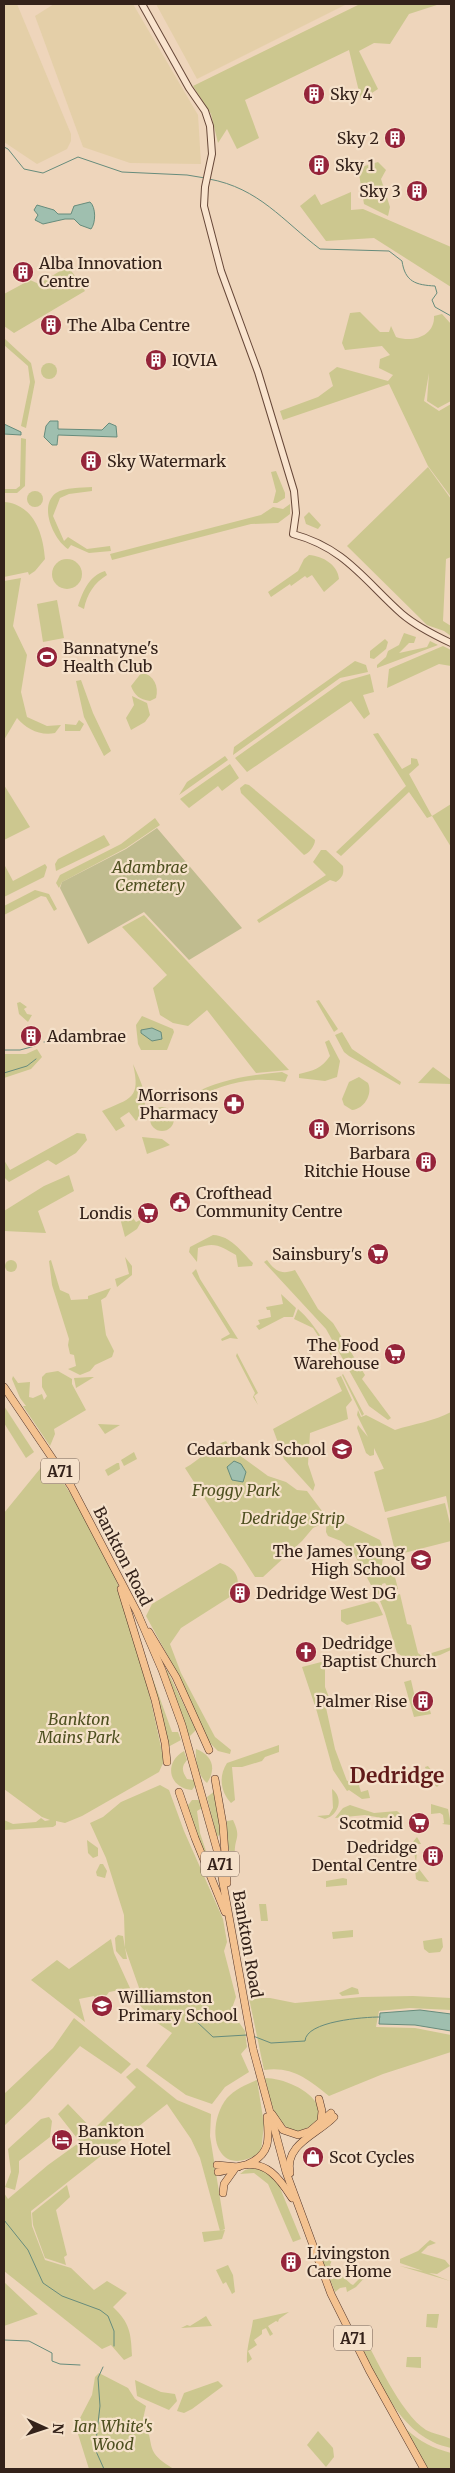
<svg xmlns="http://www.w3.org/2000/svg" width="455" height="2473" viewBox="0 0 455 2473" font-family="Merriweather,serif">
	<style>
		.farmland { fill: #e4cfa8 }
		.green { fill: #ccc78f }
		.cemetery { fill: #c0bc8f }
		.water { fill: #9fbfaf; stroke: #678c7c }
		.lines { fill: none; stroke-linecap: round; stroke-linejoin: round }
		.stream { stroke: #678c7c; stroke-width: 1 }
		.secondary-casing { stroke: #664738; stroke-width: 8 }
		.primary-casing { stroke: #52352a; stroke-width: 8 }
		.secondary { stroke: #f9e4ce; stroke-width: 6 }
		.primary { stroke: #f4c290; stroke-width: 7 }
		.labels { text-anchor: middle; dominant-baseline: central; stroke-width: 4.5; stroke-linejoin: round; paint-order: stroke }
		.shield { fill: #f5e1ca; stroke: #6e5b4f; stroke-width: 1 }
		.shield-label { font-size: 15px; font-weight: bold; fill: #34221a }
		.poi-label { font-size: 16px; fill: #34221a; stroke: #f5e1ca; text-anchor: start }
		.park-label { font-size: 16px; font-style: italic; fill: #4e5020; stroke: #f5e1ca }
		.street-label { font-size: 16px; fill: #34221a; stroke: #f5e1ca }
		.district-label { font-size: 21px; font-weight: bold; fill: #611a19; stroke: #f5e1ca }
	</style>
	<rect width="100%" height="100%" fill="#eed5bb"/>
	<g class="farmland">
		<polygon points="4,4 17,4 71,134 71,141 67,149 37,164 4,142"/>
		<polygon points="54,4 133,4 198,115 201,164 130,163 83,147 35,16"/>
		<polygon points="156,4 347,4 197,79"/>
	</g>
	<g class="green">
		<polygon points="360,4 440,4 409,14 390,44 374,43 359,51 378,89 361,100 349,50 245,100 259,138 237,149 227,129 218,143 211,114 193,86"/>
		<polygon points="378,162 386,170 381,179 390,207 388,216 364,204 358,168"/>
		<polygon points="351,192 351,210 363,209 451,247 451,287 374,238 326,241 300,206 315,194 321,205"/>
		<polygon points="68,266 85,291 14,333 4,326 4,294 30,280 39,284"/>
		<path d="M360 312 380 332H389L391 326 396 337C413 343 435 336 434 316L442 314 451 324V401L438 408 427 401 429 373 424 401 439 411 451 404V497L428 466 389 384 283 420 280 411 318 397 333 386 329 373 337 367 388 381 393 375 379 368 380 359 390 355 382 346 345 350 342 343 350 313Z"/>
		<polygon points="5,339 31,363 35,382 26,428 21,426 30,382 28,366 4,345"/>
		<circle cx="49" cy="371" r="8"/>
		<polygon points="21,438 26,439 25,486 17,493 4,493 4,489 16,489 20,486"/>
		<polygon points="428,467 451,499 451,557 446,559 443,621 451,626 451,636 444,631 427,625 347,546"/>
		<polygon points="276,471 285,493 285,498 277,503 273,503 276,491 271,472"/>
		<path d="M92 487V491L69 494 60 498 53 516 64 541 68 537 87 549 110 546 111 551 89 553 71 545 68 549C54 540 38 506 56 493 65 487 81 488 92 487Z"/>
		<circle cx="35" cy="499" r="8"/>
		<path d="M4 502C31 504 43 529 45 559L35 571 29 575 28 572 4 577Z"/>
		<polygon points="290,504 290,514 278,523 251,524 112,560 110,554 261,515 273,507 283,509"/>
		<polygon points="309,512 321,525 318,529 306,524 304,517"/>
		<path d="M309 555C323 556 338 565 339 579L324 592 312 575 307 578 305 576 291 586 290 584 271 597 268 592 298 571 304 559Z"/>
		<circle cx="67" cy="574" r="15"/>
		<path d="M105 571 107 575C94 583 87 594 84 609L78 606C83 591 89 576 105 571Z"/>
		<path d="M21 578 13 626 27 655 21 692 27 717 47 726 61 725 55 733C40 736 26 729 17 718L4 740V581Z"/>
		<polygon points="57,600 64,638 43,642 37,604"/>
		<polygon points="404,633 416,637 414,643 409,643 399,653 427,647 430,641 438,645 377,668 377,665 386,657 388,651 399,645"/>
		<polygon points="385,639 388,642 386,649 374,659 370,658 370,651"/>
		<polygon points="443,646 451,650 451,666 439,664 387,688 389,669"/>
		<polygon points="355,661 366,665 368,672 340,678 233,755 234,747"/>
		<path d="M142 672C154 676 159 686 156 698L150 701C139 699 135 696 131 686Z"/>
		<polygon points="370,674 374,692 363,695 370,714 364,719 351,701 247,772 235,758 342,682"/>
		<polygon points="81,680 93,713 111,751 104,756 84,717 76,681"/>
		<polygon points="132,696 147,703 150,715 145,722 131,730 126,718 134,705"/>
		<polygon points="79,720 84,724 80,731 65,731 65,724 76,725"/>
		<polygon points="378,733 402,769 411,764 411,758 417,759 419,765 409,774 432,816 427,818 409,792 341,856 336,852 406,786 373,734"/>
		<polygon points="225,756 228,760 179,795 187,782"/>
		<polygon points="230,764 239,778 222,791 218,786 189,808 180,799"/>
		<path d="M245 784 249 785 315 840C315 846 309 853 304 855L241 793 240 788Z"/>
		<polygon points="4,785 30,827 4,840"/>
		<polygon points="451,804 451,847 432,816"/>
		<polygon points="155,818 160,825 126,848 62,882 59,888 56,883 60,875 121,844"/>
		<polygon points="104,835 110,845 56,871 55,864 58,859"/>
		<path d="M321 850H326L343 866C344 874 343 877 336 882L330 880 259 923 257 920 326 875 313 862Z"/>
		<polygon points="4,864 13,881 45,864 47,867 44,877 4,897"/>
		<polygon points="35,890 49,894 57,909 54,911 46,897 41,896 4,915 4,906"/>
		<polygon points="144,915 289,1070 256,1073 207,1010 188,1026 173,1023 160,1015 153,988 167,975 122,927"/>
		<polygon points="319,1000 338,1029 334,1032 316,1001"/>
		<polygon points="20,1002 27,1007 24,1009 27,1014 32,1015 28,1022 19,1014 17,1003"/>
		<polygon points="142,1016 173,1029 174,1032 167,1050 141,1050 138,1044 136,1025"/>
		<polygon points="342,1032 352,1049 401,1082 400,1085 349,1056 344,1052 335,1035"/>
		<path d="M329 1040 340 1061 337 1077 325 1081 299 1078V1074C313 1071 322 1068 330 1056L325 1042Z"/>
		<polygon points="37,1049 42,1057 31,1069 4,1078 4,1054 26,1054"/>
		<path d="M133 1064C141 1082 154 1106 136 1121L129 1112 120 1118 125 1126 116 1131 102 1111C131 1098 141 1099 133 1064Z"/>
		<polygon points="433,1067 451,1080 451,1084 418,1083"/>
		<path d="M282 1072 288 1075 285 1082C251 1075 219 1085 190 1101L191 1095C219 1079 250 1075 282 1072Z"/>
		<path d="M359 1077 368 1083C373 1094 364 1109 352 1110L344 1105 342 1099 349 1082Z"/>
		<circle cx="162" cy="1119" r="12"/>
		<polygon points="77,1133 85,1134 87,1140 76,1153 56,1165 48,1160 9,1182 4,1177 4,1160 10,1170"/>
		<polygon points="142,1137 162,1139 170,1145 147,1154"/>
		<polygon points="69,1175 74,1191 38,1211 46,1233 4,1231 4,1211 44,1186"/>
		<polygon points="120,1218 122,1221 133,1218 136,1222 140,1220 141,1222 137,1229 125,1237"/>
		<path d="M213 1235C231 1236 241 1251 253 1263L252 1266 238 1267 236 1255C222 1247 215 1241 198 1248L197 1262 189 1252 190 1247Z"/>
		<polygon points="125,1257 132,1266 132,1275 117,1287 115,1279 129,1274"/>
		<circle cx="11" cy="1266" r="6"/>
		<polygon points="51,1260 60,1290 69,1294 71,1300 88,1299 88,1296 111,1288 106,1297 101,1300 106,1335 114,1351 112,1357 95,1365 90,1371 80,1375 68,1369 76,1366 74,1355 70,1354 68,1345 69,1339 52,1285 49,1261"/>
		<path d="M267 1260C275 1271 281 1275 295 1270L318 1309 333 1323 365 1375 362 1379 391 1418 388 1420 369 1406 326 1329 264 1262Z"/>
		<polygon points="196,1269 200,1279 238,1339 230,1338 222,1341 221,1339 230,1334 192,1273"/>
		<polygon points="281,1294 296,1308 293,1317 284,1317 259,1330 256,1326 260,1324 258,1320 271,1317 270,1310 267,1310 266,1307 283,1304"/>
		<path d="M298 1309C316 1325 329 1349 342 1372L313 1328 294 1319Z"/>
		<polygon points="237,1353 258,1393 254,1396 258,1405 253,1397 255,1393 236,1356"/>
		<polygon points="58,1371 72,1379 72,1384 86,1410 54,1429 55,1434 50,1446 23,1406 26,1406 20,1398 12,1379 13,1376 18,1383 30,1382 29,1397 33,1398 42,1394 44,1400 47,1396 42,1387 42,1377 46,1373"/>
		<polygon points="343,1374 364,1414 362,1416 342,1375"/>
		<polygon points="341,1376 352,1400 346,1407 348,1419 310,1433 308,1464 315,1485 313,1491 284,1459 273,1429 342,1391 336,1378"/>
		<polygon points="91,1377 94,1377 76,1388 74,1378"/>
		<polygon points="4,1406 34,1452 26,1458 4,1423"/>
		<path d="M358 1410 361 1417 366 1415 395 1430C413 1424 435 1421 451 1412V1521L446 1496 385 1512 374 1472 386 1468 384 1469 374 1448V1455L370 1456 366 1453 357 1428 358 1425 368 1437 357 1415Z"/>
		<polygon points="98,1424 120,1425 105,1434"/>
		<path d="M226 1441 231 1449 268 1476 286 1482 297 1490 307 1491 322 1511 323 1523 313 1528 302 1541 263 1577H255L185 1468C200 1460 211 1446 226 1441Z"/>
		<polygon points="134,1452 137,1459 124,1466 121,1460"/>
		<path d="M48 1459C79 1506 110 1554 126 1608 142 1658 153 1710 164 1761L159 1772 82 1816 65 1823 56 1821V1825L53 1827 4 1830V1820L13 1824 36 1822 41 1818 45 1821 50 1820 42 1817 4 1789V1513Z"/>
		<polygon points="117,1463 119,1463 120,1469 108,1476 105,1470"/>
		<polygon points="445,1503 451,1528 451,1541 396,1555 387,1518"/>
		<polygon points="327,1514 380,1540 384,1551 380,1577 394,1573 398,1589 390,1590 385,1583 382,1584 382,1590 377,1596 353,1552 341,1541 328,1536 326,1532"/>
		<path d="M220 1563C236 1568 241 1578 236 1593L181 1628 170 1644 181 1673 215 1737 231 1750 230 1754 218 1751 205 1738 175 1669 146 1616 152 1604Z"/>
		<polygon points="400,1594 407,1624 411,1625 418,1653 422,1656 451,1647 451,1650 440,1655 412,1662 397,1653 385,1613 380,1601"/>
		<polygon points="374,1601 378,1604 383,1615 347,1625 341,1621 341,1610"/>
		<polygon points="325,1661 325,1687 330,1700 325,1703 335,1749 347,1781 357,1779 361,1792 368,1790 370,1798 362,1799 349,1790 347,1791 333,1770 317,1712 302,1667"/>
		<polygon points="149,1668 172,1732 178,1732 181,1740 168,1747"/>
		<polygon points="167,1670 196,1730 189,1737 165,1671"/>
		<polygon points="411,1680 416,1702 427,1699 431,1714 414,1717 404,1682"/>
		<path d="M279 1745V1752L265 1757 262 1761 242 1767H232L235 1800 231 1803C221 1792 218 1777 227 1763Z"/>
		<path d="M196 1749C212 1755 217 1768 207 1783 198 1776 195 1760 196 1749Z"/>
		<path d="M184 1751 187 1760C181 1767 182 1771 187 1779L194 1780 195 1786 192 1790C169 1788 163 1763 184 1751Z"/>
		<polygon points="428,1766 441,1783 437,1787 430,1781 425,1767"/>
		<polygon points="160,1785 169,1790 184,1831 223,1919 227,1942 224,1951 236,1997 231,2011 245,2031 247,2047 241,2054 249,2072 225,2087 212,2104 186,2095 146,2066 172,2033 153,2020 137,2002 143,1999 125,1948 124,1915 106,1858 90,1823 103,1817 121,1802"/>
		<path d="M332 1789C344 1798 339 1815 325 1819L317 1816 329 1815 333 1808Z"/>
		<polygon points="215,1791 222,1833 217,1837 207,1797"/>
		<polygon points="192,1800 199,1800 202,1808 197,1811 200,1833 209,1860 206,1862 186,1808"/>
		<polygon points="431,1804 448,1809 451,1825 442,1824 444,1823 443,1815 440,1813 431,1814"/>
		<polygon points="350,1805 374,1813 397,1811 403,1816 382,1818 365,1815 335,1818 343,1808"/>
		<path d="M233 1820C242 1839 234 1837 235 1854L232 1856 228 1847 226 1824 227 1821Z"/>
		<polygon points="417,1837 421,1844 418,1844 416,1862 412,1843"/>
		<polygon points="87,1840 98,1848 98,1856 93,1858 88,1853"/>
		<polygon points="100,1864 103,1864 107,1871 105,1878 97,1876 96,1872"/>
		<polygon points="415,1869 419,1869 429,1882 419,1881 416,1879"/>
		<polygon points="343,1878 347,1879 347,1885 326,1887 326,1881"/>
		<polygon points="259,1904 266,1904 268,1921 261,1921"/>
		<polygon points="353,1930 353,1937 333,1939 332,1932"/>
		<polygon points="118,1935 123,1936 127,1959 123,1959 116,1951 115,1938"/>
		<polygon points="442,1938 443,1947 440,1952 429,1953 424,1949 423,1941"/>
		<polygon points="111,1939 114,1953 130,1988 109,1992 104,1999 96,2000 94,1996 79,1999 85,2022 31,1980 57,1960 69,1969"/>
		<polygon points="352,1987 358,1989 359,1994 342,1996 339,1993"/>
		<path d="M413 1996 451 1998V2010L410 2008 379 2011 376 2027 415 2028 451 2035V2052L383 2074 329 2096C308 2079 292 2066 264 2070L249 1998H270L295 2003 362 1997Z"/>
		<polygon points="74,2018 131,2064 121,2074 80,2046 30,2101 4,2126 4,2094 53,2048"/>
		<path d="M137 2068 177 2100 211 2114 210 2136 225 2229 220 2231 200 2158 191 2139 167 2104 31 2211 32 2226 45 2260 71 2268 94 2290 107 2281 127 2293 113 2307C130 2323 131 2333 132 2356L124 2360 111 2345 102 2349 4 2271V2193L8 2199 48 2165 80 2142 58 2114 68 2104 93 2130 136 2087 126 2077Z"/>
		<path d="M265 2078C282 2078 310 2089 318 2106 319 2109 319 2115 319 2118L312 2126 296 2132C272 2122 271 2101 265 2078Z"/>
		<path d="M257 2080 264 2124 261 2152C215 2183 204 2127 227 2098 235 2089 247 2084 257 2080Z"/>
		<polygon points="49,2117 52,2121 50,2137 19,2161 19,2172 15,2190 5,2187 11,2172 8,2149 41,2119"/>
		<polygon points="253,2168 265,2170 278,2183 301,2239 293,2242 268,2184 254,2173 240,2174 245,2170"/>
		<polygon points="67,2185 70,2197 56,2210 67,2255 64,2257 66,2265 45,2258 33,2225 32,2213"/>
		<polygon points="225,2230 222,2239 204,2242 202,2232"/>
		<polygon points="430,2240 436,2243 428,2246 421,2253 445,2260 450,2266 437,2274 429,2273 450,2281 400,2266 423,2271 400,2263 400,2259 418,2251"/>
		<polygon points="319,2244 332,2260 330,2265 351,2284 353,2285 363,2275 367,2275 356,2287 347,2292 346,2287 340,2288 335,2292 317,2247"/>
		<polygon points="228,2265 233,2275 235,2292 232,2294 226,2282 223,2284 216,2270"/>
		<polygon points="4,2282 38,2314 4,2326"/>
		<path d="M289 2312 279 2319 278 2322 276 2321 268 2326 273 2334 270 2336 266 2328 262 2330V2334L254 2340 257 2345 248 2351 252 2359 247 2363C246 2348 251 2335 253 2320Z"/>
		<polygon points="427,2314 439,2314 437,2328 426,2327"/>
		<polygon points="206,2316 212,2326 181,2328 187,2325 190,2326"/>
		<path d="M355 2329H360C375 2356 400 2413 426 2430 433 2434 443 2435 451 2439V2448C445 2446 438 2445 433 2442 393 2423 375 2371 354 2335Z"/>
		<polygon points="407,2357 421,2357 421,2368 406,2367"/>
		<path d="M99 2373 128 2388 135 2399 146 2406 143 2419C157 2446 142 2450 174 2469H89L78 2434V2422L92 2395 95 2377Z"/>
		<polygon points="135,2380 161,2392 175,2394 177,2401 169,2410 137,2396"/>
		<polygon points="218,2381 223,2386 192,2409 184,2413 177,2411 184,2393"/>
		<path d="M406 2429C420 2442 433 2448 451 2453V2469H428Z"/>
		<polygon points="318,2431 333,2448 334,2457 326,2467 307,2445"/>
	</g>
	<polygon class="cemetery" points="157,828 242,928 189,960 144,912 88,944 60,888 62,882 126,849"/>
	<g class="water">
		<path d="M90 202C96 207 96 223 91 229L80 225 74 219H65L43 224 35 220 38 215 34 210 37 205 54 210 58 214H71L74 206Z"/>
		<polygon points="50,421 58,421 58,429 102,430 109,423 116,426 117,437 58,435 57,445 52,445 44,437 46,426"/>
		<polygon points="4,424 21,432 21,435 4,434"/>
		<polygon points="152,1028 161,1032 162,1039 152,1041 141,1033 141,1030"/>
		<polygon points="234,1461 241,1464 246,1472 243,1482 232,1480 227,1467"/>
		<polygon points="420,2010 451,2014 451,2031 415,2025 379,2024 380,2013"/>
	</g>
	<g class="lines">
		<g class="stream">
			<polyline points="4,147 8,149 24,169 43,173 78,157 122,172 187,175 205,178"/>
			<path d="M209 179C259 188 283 221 320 249L389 251 402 261C405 282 416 285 435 286L437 293 432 300 435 307 451 316"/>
			<polyline points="44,1042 76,1038"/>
			<polyline points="4,1050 20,1050 35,1046"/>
			<polyline points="4,1073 27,1066 36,1059"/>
			<polyline points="191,2008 196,2021 213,2037 247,2035"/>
			<path d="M253 2036 271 2043 305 2041C306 2021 364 2017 380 2017"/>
			<polyline points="4,2220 28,2250 43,2283 62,2296 100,2310 108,2316 114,2331 114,2346"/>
			<polyline points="4,2340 29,2341 52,2353 52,2361 60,2364 80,2365"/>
			<polyline points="103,2367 98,2378 100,2406 95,2449 104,2469"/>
		</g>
		<g class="secondary-casing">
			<path id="secondary" d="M142 4 189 88 205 111 210 126 212 154 205 187 204 206 221 271 258 372 294 491 296 513 293 534C345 548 364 580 402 614 416 626 434 635 451 643"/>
		</g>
		<g class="primary-casing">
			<g id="primary">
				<polyline points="4,1387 71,1486 137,1612 162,1670 182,1725 217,1850 253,2049 286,2172 331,2294 369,2370 424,2469"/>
				<polyline points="121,1589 155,1700 165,1743 167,1762"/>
				<polyline points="149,1632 176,1677 209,1750"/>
				<polyline points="215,1779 223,1825 227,1883"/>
				<polyline points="179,1792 195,1838 225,1912"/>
				<polyline points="319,2099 322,2111 321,2121"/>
				<polyline points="272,2114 283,2130 298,2135 310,2131 331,2113"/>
				<path d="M248 2164C271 2154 269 2139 267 2117"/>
				<polyline points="217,2165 238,2167"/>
				<path d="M218 2172C226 2171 233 2168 240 2166 266 2159 280 2179 292 2198"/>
				<path d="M290 2173C284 2144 318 2134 334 2117"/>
				<polyline points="223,2193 224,2184 234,2170"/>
			</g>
		</g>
		<use href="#secondary" class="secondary"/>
		<use href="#primary" class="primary"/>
	</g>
	<defs>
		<g id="building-disc" transform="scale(1.125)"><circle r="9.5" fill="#95243a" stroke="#f5e1ca"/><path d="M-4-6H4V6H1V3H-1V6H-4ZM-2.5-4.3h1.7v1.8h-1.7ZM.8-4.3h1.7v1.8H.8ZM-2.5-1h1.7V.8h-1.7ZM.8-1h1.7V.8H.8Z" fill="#fff"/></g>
		<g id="stadium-disc" transform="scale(1.125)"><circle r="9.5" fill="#95243a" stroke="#f5e1ca"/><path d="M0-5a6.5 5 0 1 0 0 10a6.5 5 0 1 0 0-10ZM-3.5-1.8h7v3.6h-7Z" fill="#fff"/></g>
		<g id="pharmacy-disc" transform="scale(1.125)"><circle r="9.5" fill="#95243a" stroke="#f5e1ca"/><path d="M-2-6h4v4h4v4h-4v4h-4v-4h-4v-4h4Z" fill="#fff"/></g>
		<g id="civic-disc" transform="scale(1.125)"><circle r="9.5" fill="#95243a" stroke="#f5e1ca"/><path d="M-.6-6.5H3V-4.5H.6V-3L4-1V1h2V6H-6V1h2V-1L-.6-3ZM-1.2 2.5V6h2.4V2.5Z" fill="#fff"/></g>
		<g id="supermarket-disc" transform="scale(1.125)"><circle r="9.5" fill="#95243a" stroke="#f5e1ca"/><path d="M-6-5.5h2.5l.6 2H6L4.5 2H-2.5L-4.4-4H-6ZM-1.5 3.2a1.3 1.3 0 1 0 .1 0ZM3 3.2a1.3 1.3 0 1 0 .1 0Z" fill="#fff"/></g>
		<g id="school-disc" transform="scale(1.125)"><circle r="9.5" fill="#95243a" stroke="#f5e1ca"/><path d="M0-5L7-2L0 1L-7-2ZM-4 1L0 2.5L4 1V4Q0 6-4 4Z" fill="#fff"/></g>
		<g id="church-disc" transform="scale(1.125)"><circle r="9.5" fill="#95243a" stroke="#f5e1ca"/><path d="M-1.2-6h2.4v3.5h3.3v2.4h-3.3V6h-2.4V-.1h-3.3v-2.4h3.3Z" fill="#fff"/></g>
		<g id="hotel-disc" transform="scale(1.125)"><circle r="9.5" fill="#95243a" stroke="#f5e1ca"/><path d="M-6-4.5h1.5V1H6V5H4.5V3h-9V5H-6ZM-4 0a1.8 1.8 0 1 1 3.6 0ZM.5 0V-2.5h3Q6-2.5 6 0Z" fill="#fff"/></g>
		<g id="shop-disc" transform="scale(1.125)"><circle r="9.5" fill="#95243a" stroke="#f5e1ca"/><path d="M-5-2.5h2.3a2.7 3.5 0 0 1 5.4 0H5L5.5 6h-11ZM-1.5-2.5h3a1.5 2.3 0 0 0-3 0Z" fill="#fff"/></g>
	</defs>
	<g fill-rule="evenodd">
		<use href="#building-disc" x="314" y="94"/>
		<use href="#building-disc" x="395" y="138"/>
		<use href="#building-disc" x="319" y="165"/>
		<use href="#building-disc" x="417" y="191"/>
		<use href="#building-disc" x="23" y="272"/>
		<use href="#building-disc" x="51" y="325"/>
		<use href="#building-disc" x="156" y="360"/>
		<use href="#building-disc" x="91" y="461"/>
		<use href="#stadium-disc" x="47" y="657"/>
		<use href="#building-disc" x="31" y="1036"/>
		<use href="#pharmacy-disc" x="234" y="1104"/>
		<use href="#building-disc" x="319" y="1129"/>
		<use href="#building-disc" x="426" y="1162"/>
		<use href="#civic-disc" x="180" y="1202"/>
		<use href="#supermarket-disc" x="148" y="1213"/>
		<use href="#supermarket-disc" x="378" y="1254"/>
		<use href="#supermarket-disc" x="395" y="1354"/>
		<use href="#school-disc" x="342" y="1449"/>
		<use href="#school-disc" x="421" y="1560"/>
		<use href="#building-disc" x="240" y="1593"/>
		<use href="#church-disc" x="306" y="1652"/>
		<use href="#building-disc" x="423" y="1701"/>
		<use href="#supermarket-disc" x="419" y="1823"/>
		<use href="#building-disc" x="433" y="1856"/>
		<use href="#school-disc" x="102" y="2006"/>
		<use href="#hotel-disc" x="62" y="2140"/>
		<use href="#shop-disc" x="313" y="2157"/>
		<use href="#building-disc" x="291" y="2262"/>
	</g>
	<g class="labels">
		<g class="shield">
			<rect x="41" y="1458.5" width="38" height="25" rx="4"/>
			<rect x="201" y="1851.5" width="38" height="25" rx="4"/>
			<rect x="334" y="2325.5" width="38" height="25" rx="4"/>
		</g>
		<g class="shield-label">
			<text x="60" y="1471">A71</text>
			<text x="220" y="1864">A71</text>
			<text x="353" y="2338">A71</text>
		</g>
		<g class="poi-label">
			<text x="330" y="94">Sky 4</text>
			<text x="379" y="138" text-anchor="end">Sky 2</text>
			<text x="335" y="165">Sky 1</text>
			<text x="401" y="191" text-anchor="end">Sky 3</text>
			<text x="39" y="263">Alba Innovation<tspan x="39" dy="18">Centre</tspan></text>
			<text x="67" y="325">The Alba Centre</text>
			<text x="172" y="360">IQVIA</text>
			<text x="107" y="461">Sky Watermark</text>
			<text x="63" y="648">Bannatyne's<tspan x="63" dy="18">Health Club</tspan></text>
			<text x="47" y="1036">Adambrae</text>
			<text x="218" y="1095" text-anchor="end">Morrisons<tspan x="218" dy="18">Pharmacy</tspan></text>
			<text x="335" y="1129">Morrisons</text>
			<text x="410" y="1153" text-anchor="end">Barbara<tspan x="410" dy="18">Ritchie House</tspan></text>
			<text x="196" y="1193">Crofthead<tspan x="196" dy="18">Community Centre</tspan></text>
			<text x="132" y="1213" text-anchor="end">Londis</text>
			<text x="362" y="1254" text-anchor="end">Sainsbury's</text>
			<text x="379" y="1345" text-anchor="end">The Food<tspan x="379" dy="18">Warehouse</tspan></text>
			<text x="326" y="1449" text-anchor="end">Cedarbank School</text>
			<text x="405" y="1551" text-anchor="end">The James Young<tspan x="405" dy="18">High School</tspan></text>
			<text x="256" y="1593">Dedridge West DG</text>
			<text x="322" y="1643">Dedridge<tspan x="322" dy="18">Baptist Church</tspan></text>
			<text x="407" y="1701" text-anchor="end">Palmer Rise</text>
			<text x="403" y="1823" text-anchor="end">Scotmid</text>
			<text x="417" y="1847" text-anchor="end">Dedridge<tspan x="417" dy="18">Dental Centre</tspan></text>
			<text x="118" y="1997">Williamston<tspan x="118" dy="18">Primary School</tspan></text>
			<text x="78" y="2131">Bankton<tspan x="78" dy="18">House Hotel</tspan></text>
			<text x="329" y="2157">Scot Cycles</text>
			<text x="307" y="2253">Livingston<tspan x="307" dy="18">Care Home</tspan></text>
		</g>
		<g class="park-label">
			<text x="150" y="867">Adambrae<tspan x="150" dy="18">Cemetery</tspan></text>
			<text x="236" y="1490">Froggy Park</text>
			<text x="293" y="1518">Dedridge Strip</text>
			<text x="79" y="1719">Bankton<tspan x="79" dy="18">Mains Park</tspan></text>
			<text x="113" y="2426">Ian White's<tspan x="113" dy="18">Wood</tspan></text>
		</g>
		<g class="street-label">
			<text transform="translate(123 1556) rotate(63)">Bankton Road</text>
			<text transform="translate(248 1944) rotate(80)">Bankton Road</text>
		</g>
		<g class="district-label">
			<text x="397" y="1775">Dedridge</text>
		</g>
	</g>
	<rect width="455" height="2473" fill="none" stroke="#34221a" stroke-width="10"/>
	<g transform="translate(45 2428) rotate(93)" stroke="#f5e1ca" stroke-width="4" paint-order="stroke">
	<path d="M0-4L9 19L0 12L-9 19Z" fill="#34221a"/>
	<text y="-8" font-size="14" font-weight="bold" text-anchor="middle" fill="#34221a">N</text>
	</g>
</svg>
